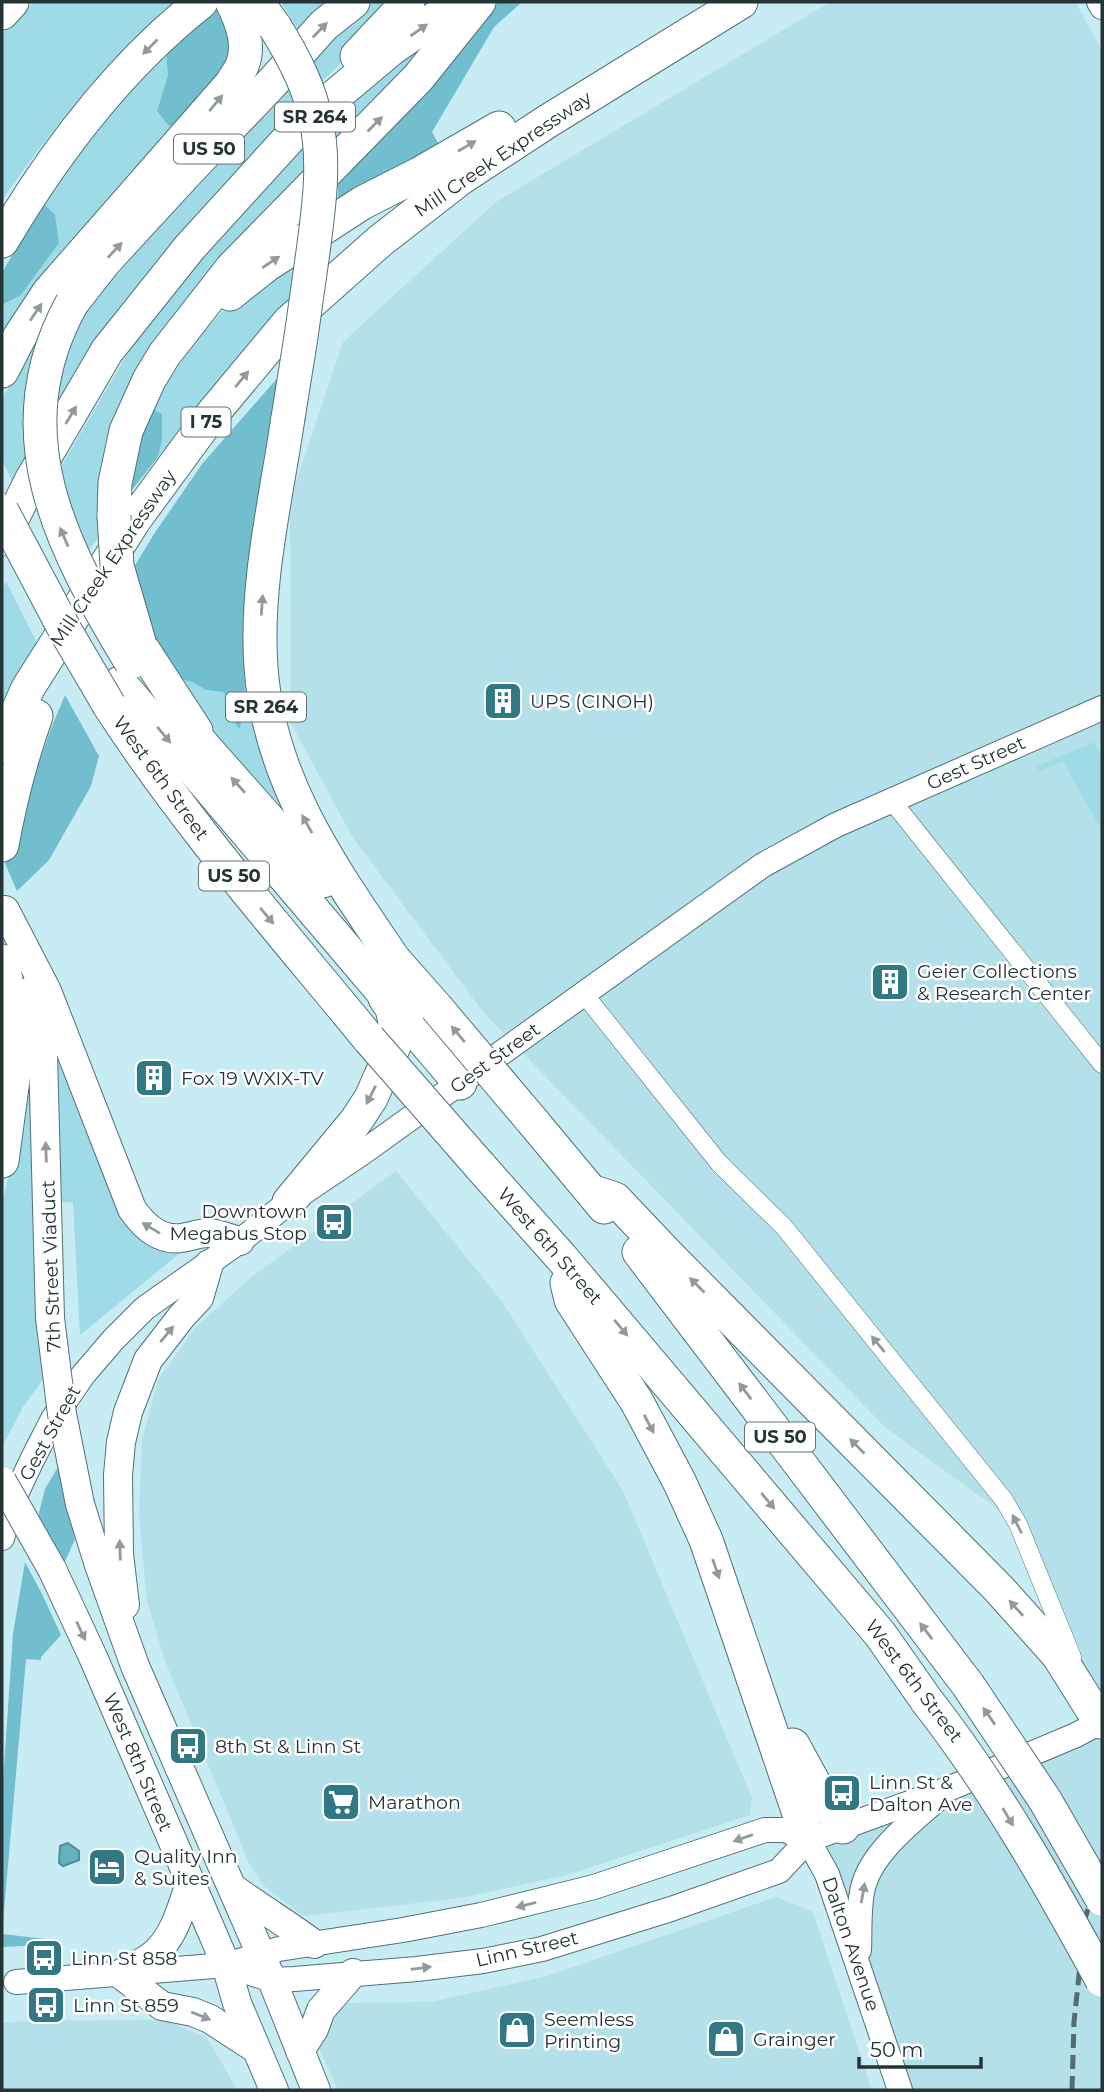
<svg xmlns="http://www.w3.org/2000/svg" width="1104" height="2092" viewBox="0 0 1104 2092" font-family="Montserrat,sans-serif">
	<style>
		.built { fill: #b3e0e9 }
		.green { fill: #9fdae7 }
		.forest { fill: #71bece }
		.water { fill: #64b2c1; stroke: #518c98; stroke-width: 2 }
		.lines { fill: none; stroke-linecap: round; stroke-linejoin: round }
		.street-casing { stroke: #507178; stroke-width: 19 }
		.secondary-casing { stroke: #507178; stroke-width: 26 }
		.primary-casing { stroke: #507178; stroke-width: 30 }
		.highway-casing { stroke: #507178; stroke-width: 35 }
		.street { stroke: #fff; stroke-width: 18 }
		.secondary { stroke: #fff; stroke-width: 24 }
		.primary { stroke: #fff; stroke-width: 28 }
		.highway { stroke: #fff; stroke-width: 33 }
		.rail { stroke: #556b6f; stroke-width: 5; stroke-dasharray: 14 7; stroke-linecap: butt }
		.primary-bridge-casing { stroke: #507178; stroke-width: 30; stroke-linecap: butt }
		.highway-bridge-casing { stroke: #507178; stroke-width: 35; stroke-linecap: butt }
		.primary-bridge { stroke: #fff; stroke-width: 28 }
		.highway-bridge { stroke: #fff; stroke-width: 33 }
		.oneway { fill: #929a9b }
		.labels { text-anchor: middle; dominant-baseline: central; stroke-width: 5; stroke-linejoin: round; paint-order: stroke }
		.shield { fill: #fff; stroke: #667173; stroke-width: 2 }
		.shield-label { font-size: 18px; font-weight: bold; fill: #253437 }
		.street-label { font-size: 19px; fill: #253437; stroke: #fff }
		.poi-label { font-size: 19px; fill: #253437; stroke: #fff; text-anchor: start }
	</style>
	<rect width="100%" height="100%" fill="#c7ecf3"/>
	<g class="built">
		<polygon points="830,2 1075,2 1102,50 1102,2090 900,2090 808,1840 1100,1722 1018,1524 886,1428 484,1013 353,838 291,723 290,500 343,342 496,202"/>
		<polygon points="396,1171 501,1300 623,1491 752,1798 750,1815 567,1875 461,1898 303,1916 264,1886 249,1863 165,1661 147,1601 139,1516 142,1441 158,1380 195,1328 249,1279"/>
		<polygon points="776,1897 813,1912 872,2090 338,2090 317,2044 341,2003 430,2002 547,1976"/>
		<polygon points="165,2020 207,2038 230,2077 236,2090 2,2090 2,2023 24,2021"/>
	</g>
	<g class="green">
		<path d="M34 2H176C107 61 54 126 2 200V34Z"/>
		<polygon points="281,2 329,2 298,30"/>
		<polygon points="374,2 399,2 322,82 312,58 323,46"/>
		<polygon points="435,32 337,150 332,115"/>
		<polygon points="166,52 168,75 157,111 181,130 2,349 2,306 20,296 42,202 116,105"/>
		<path d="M290 83 298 108C245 161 193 215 147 275 113 321 84 371 52 419L58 375 89 305Z"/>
		<polygon points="306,145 308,178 183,314 100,536 84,556 56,475 129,351 201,257"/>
		<path d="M300 252 292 309 239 360 158 457 162 440 153 409C175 368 203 327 238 297 257 280 279 266 300 252Z"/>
		<polygon points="40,332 30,459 15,488 2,459 2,399"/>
		<polygon points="6,581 38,645 2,714 2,590"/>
		<polygon points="249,659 270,776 280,805 186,701 167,676 192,682 206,690 224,692 229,717 245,690 244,663"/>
		<polygon points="1095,742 1102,762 1102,826 1100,827 1063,761 1039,771 1037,766"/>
		<polygon points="29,1018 39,1343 43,1379 23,1407 2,1447 2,1204 15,1148"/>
		<polygon points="53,1045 107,1170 179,1246 180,1253 80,1335 73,1202 57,1203"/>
	</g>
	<g class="forest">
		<polygon points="494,2 522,2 494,27 432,132 442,150 338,205 338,177"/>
		<polygon points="221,5 230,26 230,68 181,130 168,125 157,111 168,75 166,52"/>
		<polygon points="42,202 55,215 59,243 20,296 2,305 2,273"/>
		<polygon points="281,374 249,659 244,663 245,690 240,729 229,717 224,692 206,690 192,682 167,676 128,577 154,534 202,464"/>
		<polygon points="153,409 162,414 162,440 158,457 124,500 133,454"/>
		<polygon points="65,695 99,756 91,786 49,860 17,891 4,861 50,731"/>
		<polygon points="58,1467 75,1539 63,1566 37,1521 45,1489"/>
		<polygon points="25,1562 42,1594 61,1635 41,1657 41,1660 26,1659 2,1934 46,1939 46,1945 2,1947 2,1796 13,1634"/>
	</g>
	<polygon class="water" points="68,1843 79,1851 79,1860 63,1866 59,1863 60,1846"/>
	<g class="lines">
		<g class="street-casing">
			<g id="street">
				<polyline points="892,801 1102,1064"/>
				<polyline points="584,994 719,1163 784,1227 1004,1500 1018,1524 1072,1657"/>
			</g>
		</g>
		<g class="secondary-casing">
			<g id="secondary">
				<polyline points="1099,2 1102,7"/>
				<polyline points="2,1538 16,1494 32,1460 53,1419 83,1375 113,1340 145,1308 240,1241 289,1202 362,1153 763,865 836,825 1102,708"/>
				<polyline points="808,1840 827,1874 900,2090"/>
				<path d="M859 1950C860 1930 858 1903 864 1884 874 1849 917 1818 943 1794"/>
				<polyline points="226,1965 272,1980 294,1979 417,1969 483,1961 542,1949 671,1909 779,1871 808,1840 948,1789 1076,1735 1102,1721"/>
				<polyline points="16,1982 226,1965 279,1949 403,1930 481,1915 594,1887 765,1830 785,1830 808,1840"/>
			</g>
		</g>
		<g class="primary-casing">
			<g id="primary">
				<path d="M5 910 47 991 132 1209C143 1225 159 1241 181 1238 189 1237 200 1233 208 1233 218 1233 230 1239 240 1241"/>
				<polyline points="32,990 38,1014 43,1055 50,1318"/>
				<polyline points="80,1504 99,1565 135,1666 272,1980 316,2090"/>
				<polyline points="52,1569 93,1657 212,1932 226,1965 237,2003 274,2090"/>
				<polyline points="125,1605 119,1554 118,1475 121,1442 128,1412 148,1360 182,1316 199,1298 209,1264"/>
				<path d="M190 1882C182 1908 173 1942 149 1958 140 1964 129 1969 120 1974L162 2006 193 2012 210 2019 256 2049"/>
				<path d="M233 1888C259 1907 287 1924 314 1944"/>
				<polyline points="300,2051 314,2029 321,2010 353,1973"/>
			</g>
		</g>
		<g class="highway-casing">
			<g id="highway">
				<polyline points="257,2 275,27"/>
				<polyline points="2,13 12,2"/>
				<polyline points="357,56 408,2"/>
				<path d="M2 241C55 151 119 67 201 2"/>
				<polyline points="230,294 265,266 362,203 419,174 499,128"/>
				<polyline points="72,303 105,261 187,172 271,84 324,25 353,2"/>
				<path d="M2 371 20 336 49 292 232 83C235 77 241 70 243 63 250 42 241 20 232 2"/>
				<path d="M288 418C276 500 255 584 261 667 269 783 335 872 397 964"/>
				<polyline points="114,516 115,483 126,431 149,380 164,355 232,268 418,78 479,2"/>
				<polyline points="2,539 32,479 107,351 190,247 304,122 391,49 459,2"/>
				<polyline points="140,645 196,731"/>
				<polyline points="120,683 460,1083"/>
				<path d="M109 705C186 824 279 929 369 1039"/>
				<polyline points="178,717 323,881"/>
				<polyline points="2,747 28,688 135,519 209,418 289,322 380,241 461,178 548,121 741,2"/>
				<path d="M2 845C10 801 21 758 36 716"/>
				<polyline points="383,947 436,1007"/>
				<polyline points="2,961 10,999 14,1072 2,1161"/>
				<polyline points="534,1123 604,1207"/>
				<polyline points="480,1166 561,1257 880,1634 927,1701"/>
				<polyline points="591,1191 615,1199 671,1258 999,1589 1058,1655 1100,1722"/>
				<polyline points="289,1202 356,1121 371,1098 394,1046 396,1027 392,1008 385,998"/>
				<polyline points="639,1252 968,1685"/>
				<polyline points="567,1283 571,1300 637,1402 680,1483 706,1540 808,1840"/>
				<polyline points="793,1745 821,1796 843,1827"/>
			</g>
		</g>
		<use href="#street" class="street"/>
		<use href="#secondary" class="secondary"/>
		<use href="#primary" class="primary"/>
		<use href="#highway" class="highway"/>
		<polyline class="rail" points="1072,2090 1074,2022 1085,1919 1102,1861"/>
		<g class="primary-bridge-casing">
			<g id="primary-bridge">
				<polyline points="50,1318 62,1414 80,1504"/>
				<polyline points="2,1481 52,1569"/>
			</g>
		</g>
		<g class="highway-bridge-casing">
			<g id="highway-bridge">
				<path d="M275 27C293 56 309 86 316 120 326 164 318 214 312 259 305 312 297 365 288 418"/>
				<path d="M72 303C0 433 62 548 131 662"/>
				<polyline points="2,511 65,630 109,705"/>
				<polyline points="114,516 117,566 140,645"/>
				<polyline points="436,1007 534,1123"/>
				<polyline points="369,1039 480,1166"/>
				<polyline points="968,1685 1045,1800 1102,1899"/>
				<path d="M927 1701C995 1788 1049 1883 1102 1980"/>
			</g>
		</g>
		<use href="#primary-bridge" class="primary-bridge"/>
		<use href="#highway-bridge" class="highway-bridge"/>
	</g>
	<defs><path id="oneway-solid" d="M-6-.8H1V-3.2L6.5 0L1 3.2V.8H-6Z" transform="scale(1.75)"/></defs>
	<g class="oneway">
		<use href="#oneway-solid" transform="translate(320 30) rotate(-46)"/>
		<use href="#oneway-solid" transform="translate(419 30) rotate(-35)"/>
		<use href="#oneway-solid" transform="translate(150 47) rotate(135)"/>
		<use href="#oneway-solid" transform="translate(216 103) rotate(-50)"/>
		<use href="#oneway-solid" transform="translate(375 124) rotate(-45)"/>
		<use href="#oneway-solid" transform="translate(467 146) rotate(-30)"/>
		<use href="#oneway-solid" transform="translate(115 250) rotate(-47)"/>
		<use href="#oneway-solid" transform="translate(271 262) rotate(-34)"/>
		<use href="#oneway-solid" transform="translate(36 312) rotate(-56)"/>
		<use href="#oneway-solid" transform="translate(242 379) rotate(-50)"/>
		<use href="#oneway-solid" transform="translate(71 415) rotate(-59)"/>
		<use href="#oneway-solid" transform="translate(64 537) rotate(-113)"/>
		<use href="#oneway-solid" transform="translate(262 605) rotate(-86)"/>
		<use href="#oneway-solid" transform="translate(164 735) rotate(50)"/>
		<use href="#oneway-solid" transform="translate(238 785) rotate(-132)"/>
		<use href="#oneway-solid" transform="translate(307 824) rotate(-119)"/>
		<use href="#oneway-solid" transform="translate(267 916) rotate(50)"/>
		<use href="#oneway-solid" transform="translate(458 1034) rotate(-130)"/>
		<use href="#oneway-solid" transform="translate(371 1095) rotate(117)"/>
		<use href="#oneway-solid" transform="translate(46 1152) rotate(-92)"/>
		<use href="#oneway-solid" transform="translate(151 1228) rotate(-149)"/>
		<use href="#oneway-solid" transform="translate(697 1285) rotate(-135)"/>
		<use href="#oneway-solid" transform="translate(621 1328) rotate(50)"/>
		<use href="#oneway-solid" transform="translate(167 1334) rotate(-51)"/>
		<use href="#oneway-solid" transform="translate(878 1344) rotate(-129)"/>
		<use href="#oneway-solid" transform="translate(745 1391) rotate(-127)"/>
		<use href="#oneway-solid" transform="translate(649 1424) rotate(62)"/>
		<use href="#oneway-solid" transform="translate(857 1446) rotate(-135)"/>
		<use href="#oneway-solid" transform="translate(768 1501) rotate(50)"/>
		<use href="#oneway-solid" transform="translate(1017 1524) rotate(-116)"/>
		<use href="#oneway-solid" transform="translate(120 1550) rotate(-92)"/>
		<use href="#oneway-solid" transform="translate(716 1569) rotate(71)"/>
		<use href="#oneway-solid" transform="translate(1016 1608) rotate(-132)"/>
		<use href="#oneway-solid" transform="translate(81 1631) rotate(65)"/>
		<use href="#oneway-solid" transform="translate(926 1631) rotate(-127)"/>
		<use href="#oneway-solid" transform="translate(989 1716) rotate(-125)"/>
		<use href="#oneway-solid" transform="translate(1008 1817) rotate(59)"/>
		<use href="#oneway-solid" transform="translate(743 1838) rotate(161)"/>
		<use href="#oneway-solid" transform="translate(863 1893) rotate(-80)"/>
		<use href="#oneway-solid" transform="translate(526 1905) rotate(166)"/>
		<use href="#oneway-solid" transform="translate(421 1968) rotate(-7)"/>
		<use href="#oneway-solid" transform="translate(201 2016) rotate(22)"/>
	</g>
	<defs>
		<g id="building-square" transform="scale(2.0125)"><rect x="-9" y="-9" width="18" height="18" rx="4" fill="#317784" stroke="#fff"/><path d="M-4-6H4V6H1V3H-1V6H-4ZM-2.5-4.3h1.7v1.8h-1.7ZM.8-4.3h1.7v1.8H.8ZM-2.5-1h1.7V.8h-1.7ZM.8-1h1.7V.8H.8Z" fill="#fff"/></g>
		<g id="bus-square" transform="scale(2.0125)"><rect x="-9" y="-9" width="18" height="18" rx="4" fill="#317784" stroke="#fff"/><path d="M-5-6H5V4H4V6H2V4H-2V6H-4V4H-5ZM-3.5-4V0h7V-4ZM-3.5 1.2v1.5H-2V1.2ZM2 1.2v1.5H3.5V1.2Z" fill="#fff"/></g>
		<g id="supermarket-square" transform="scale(2.0125)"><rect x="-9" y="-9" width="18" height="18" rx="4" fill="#317784" stroke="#fff"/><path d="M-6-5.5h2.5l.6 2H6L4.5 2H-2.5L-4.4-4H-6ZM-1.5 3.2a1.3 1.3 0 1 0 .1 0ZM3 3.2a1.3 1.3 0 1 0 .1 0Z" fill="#fff"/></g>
		<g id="hotel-square" transform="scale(2.0125)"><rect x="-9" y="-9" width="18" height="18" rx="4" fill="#317784" stroke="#fff"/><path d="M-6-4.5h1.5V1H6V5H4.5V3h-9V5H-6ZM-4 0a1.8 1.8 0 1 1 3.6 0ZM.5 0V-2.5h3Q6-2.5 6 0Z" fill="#fff"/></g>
		<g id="shop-square" transform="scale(2.0125)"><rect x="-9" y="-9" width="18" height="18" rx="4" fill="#317784" stroke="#fff"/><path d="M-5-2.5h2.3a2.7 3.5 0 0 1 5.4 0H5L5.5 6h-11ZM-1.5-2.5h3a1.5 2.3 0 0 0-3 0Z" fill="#fff"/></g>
	</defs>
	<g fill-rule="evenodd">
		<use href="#building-square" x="503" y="701"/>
		<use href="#building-square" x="890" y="982"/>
		<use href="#building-square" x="154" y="1078"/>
		<use href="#bus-square" x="334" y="1222"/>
		<use href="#bus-square" x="188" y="1746"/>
		<use href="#bus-square" x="842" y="1793"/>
		<use href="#supermarket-square" x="341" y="1802"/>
		<use href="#hotel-square" x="107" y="1867"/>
		<use href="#bus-square" x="44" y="1958"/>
		<use href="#bus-square" x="46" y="2005"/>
		<use href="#shop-square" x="517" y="2030"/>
		<use href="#shop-square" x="726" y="2039"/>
	</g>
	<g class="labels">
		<g class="shield">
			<rect x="275" y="102.5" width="80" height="29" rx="5"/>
			<rect x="174" y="134.5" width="70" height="29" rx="5"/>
			<rect x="181.5" y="407.5" width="49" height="29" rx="5"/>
			<rect x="226" y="692.5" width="80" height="29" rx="5"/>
			<rect x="199" y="861.5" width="70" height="29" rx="5"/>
			<rect x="745" y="1422.5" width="70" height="29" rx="5"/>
		</g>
		<g class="shield-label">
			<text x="315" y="117">SR 264</text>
			<text x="209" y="149">US 50</text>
			<text x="206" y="422">I 75</text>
			<text x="266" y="707">SR 264</text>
			<text x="234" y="876">US 50</text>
			<text x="780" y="1437">US 50</text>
		</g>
		<g class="street-label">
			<text transform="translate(503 154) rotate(-34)">Mill Creek Expressway</text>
			<text transform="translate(113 558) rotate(-56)">Mill Creek Expressway</text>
			<text transform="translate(976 763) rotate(-24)">Gest Street</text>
			<text transform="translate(161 778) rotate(54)">West 6th Street</text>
			<text transform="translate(495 1058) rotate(-36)">Gest Street</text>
			<text transform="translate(550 1246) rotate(49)">West 6th Street</text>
			<text transform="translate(51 1266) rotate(-92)">7th Street Viaduct</text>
			<text transform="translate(50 1433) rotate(-61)">Gest Street</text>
			<text transform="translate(914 1681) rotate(53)">West 6th Street</text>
			<text transform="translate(138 1762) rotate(67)">West 8th Street</text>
			<text transform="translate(851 1944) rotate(71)">Dalton Avenue</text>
			<text transform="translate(527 1949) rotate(-13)">Linn Street</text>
		</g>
		<g class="poi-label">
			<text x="530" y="701">UPS (CINOH)</text>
			<text x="917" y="971">Geier Collections<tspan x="917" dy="22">&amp; Research Center</tspan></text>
			<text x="181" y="1078">Fox 19 WXIX-TV</text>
			<text x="307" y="1211" text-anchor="end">Downtown<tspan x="307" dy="22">Megabus Stop</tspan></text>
			<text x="215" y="1746">8th St &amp; Linn St</text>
			<text x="869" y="1782">Linn St &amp;<tspan x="869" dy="22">Dalton Ave</tspan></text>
			<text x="368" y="1802">Marathon</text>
			<text x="134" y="1856">Quality Inn<tspan x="134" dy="22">&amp; Suites</tspan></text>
			<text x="71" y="1958">Linn St 858</text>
			<text x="73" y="2005">Linn St 859</text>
			<text x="544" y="2019">Seemless<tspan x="544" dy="22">Printing</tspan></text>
			<text x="753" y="2039">Grainger</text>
		</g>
	</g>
	<rect width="1104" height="2092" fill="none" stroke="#253437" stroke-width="7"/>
	<path d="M859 2057v10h122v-10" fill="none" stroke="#253437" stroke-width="3.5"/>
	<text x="870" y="2057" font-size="21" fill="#253437" stroke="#ffffff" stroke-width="5" paint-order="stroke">50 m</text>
</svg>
